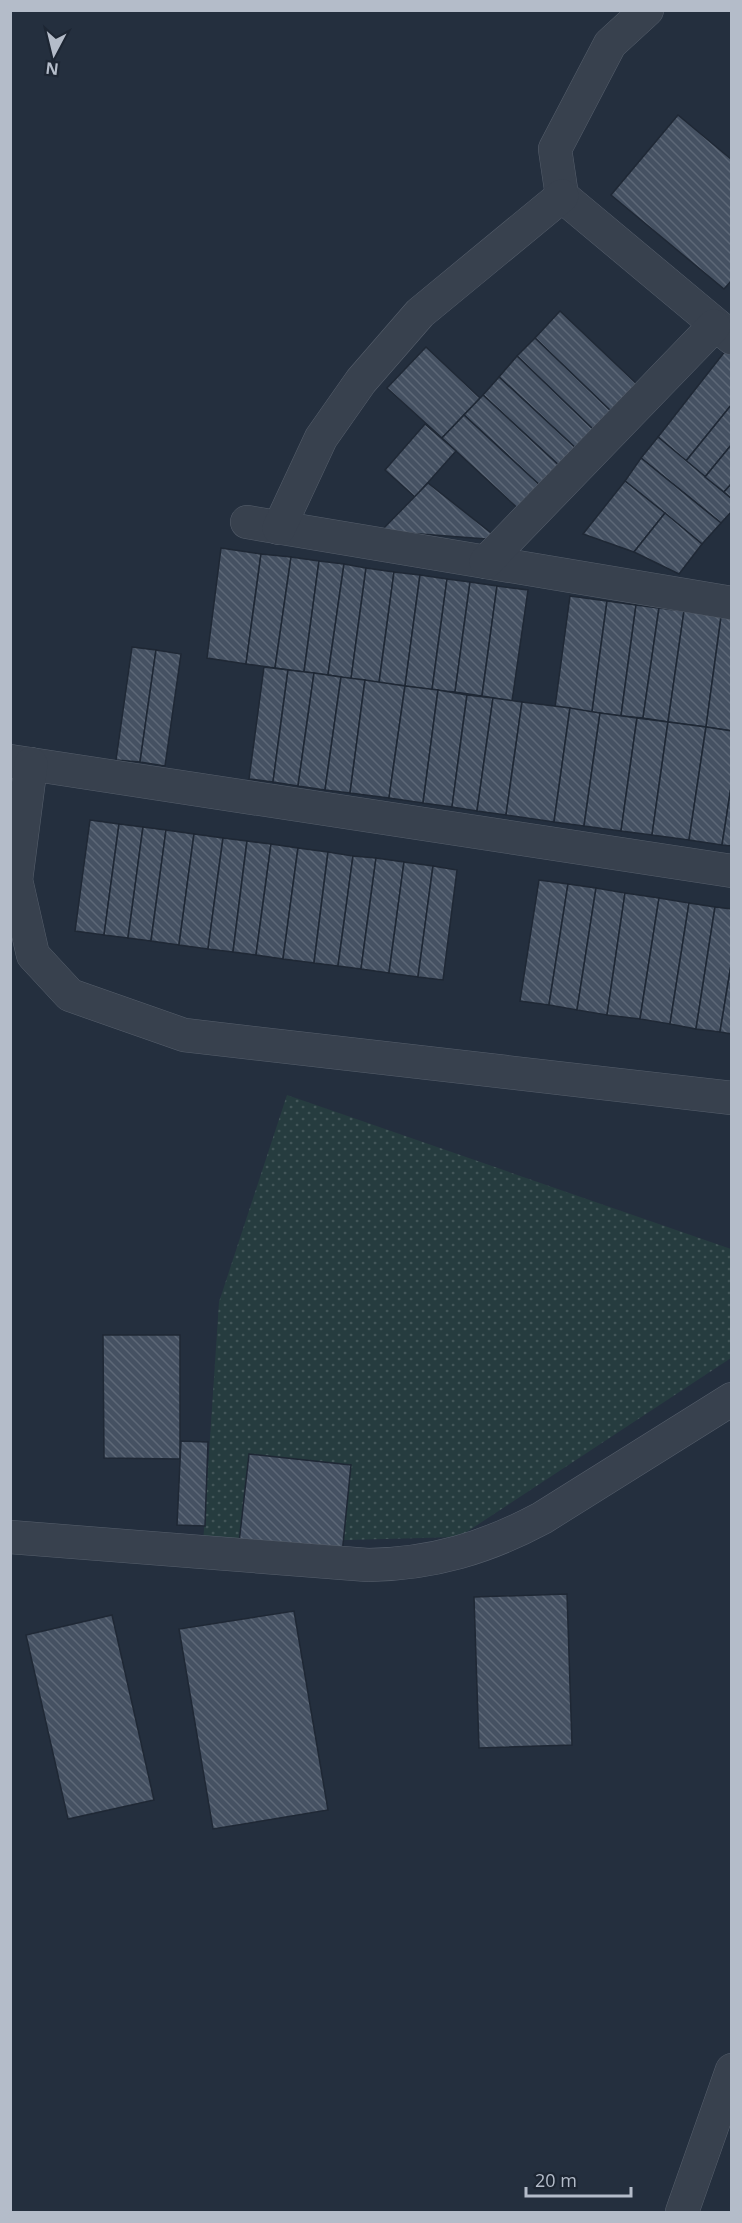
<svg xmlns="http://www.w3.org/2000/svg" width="742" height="2223" viewBox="0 0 742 2223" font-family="'Open Sans',sans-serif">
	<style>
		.green { fill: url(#green-dots) }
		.building { fill: url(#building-back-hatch); stroke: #1f2835; stroke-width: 1.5 }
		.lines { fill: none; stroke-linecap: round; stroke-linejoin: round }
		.street-casing { stroke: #565f6c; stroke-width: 34 }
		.street { stroke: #38414e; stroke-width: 33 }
	</style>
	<defs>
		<pattern id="green-dots" width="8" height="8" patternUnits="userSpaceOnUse" patternTransform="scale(1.5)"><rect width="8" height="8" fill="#263c3f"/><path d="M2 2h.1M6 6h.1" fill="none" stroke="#435659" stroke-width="1.8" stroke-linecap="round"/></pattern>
		<pattern id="building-back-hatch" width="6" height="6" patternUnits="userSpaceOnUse" patternTransform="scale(1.5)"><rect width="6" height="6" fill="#455162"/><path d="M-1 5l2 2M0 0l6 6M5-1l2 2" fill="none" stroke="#5d6877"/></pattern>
	</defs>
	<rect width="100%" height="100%" fill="#242f3e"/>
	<polygon class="green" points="287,1095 731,1249 731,1358 459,1537 203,1544 219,1302"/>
	<g class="building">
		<polygon points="678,115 732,160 732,280 724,289 611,195"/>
		<polygon points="560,311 642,389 616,416 535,338"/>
		<polygon points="535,338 616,416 598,434 517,356"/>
		<polygon points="426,347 480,398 442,438 387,388"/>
		<polygon points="726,350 732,354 732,404 686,461 658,437"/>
		<polygon points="517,356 598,434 581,453 499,377"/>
		<polygon points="499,377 581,453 565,471 483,395"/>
		<polygon points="483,395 565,471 546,491 464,415"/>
		<polygon points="732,404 732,444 705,477 686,461"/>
		<polygon points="464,415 546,491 524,514 442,438"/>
		<polygon points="425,424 456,451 415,497 385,470"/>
		<polygon points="658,437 732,499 732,511 721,523 641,458"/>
		<polygon points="732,444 732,483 724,492 705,477"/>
		<polygon points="641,458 721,523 702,544 625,481"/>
		<polygon points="625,481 665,513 634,552 583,534"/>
		<polygon points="428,483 500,540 381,531"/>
		<polygon points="732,483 732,499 724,492"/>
		<polygon points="665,513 702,544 679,574 634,552"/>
		<polygon points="221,548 261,554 246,664 207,658"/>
		<polygon points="261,554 291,557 275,668 246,664"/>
		<polygon points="291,557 319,561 304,672 275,668"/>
		<polygon points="319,561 344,564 328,675 304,672"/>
		<polygon points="344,564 366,568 351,679 328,675"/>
		<polygon points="366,568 394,572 379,683 351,679"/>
		<polygon points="394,572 420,575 405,686 379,683"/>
		<polygon points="420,575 447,579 432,690 405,686"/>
		<polygon points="447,579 470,582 455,692 432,690"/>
		<polygon points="470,582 497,586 482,696 455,692"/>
		<polygon points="497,586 528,590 512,701 482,696"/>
		<polygon points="570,596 607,601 592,712 555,707"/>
		<polygon points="607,601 636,605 621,716 592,712"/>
		<polygon points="636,605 659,608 643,718 621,716"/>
		<polygon points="659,608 684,611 668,722 643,718"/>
		<polygon points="684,611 721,617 706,727 668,722"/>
		<polygon points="721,617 732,618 732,731 706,727"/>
		<polygon points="132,647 156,650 140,762 116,760"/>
		<polygon points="156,650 181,654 165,766 140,762"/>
		<polygon points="264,667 288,670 273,782 249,779"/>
		<polygon points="288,670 314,673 298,786 273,782"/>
		<polygon points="314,673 341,677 325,790 298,786"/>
		<polygon points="341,677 365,680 350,793 325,790"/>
		<polygon points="365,680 405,686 389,798 350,793"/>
		<polygon points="405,686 438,690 423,803 389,798"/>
		<polygon points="438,690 467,695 452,807 423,803"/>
		<polygon points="467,695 493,698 477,811 452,807"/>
		<polygon points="493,698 522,702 506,815 477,811"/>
		<polygon points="522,702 570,708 554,822 506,815"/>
		<polygon points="570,708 600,713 584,826 554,822"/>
		<polygon points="600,713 637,718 621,831 584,826"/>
		<polygon points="637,718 668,722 652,835 621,831"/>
		<polygon points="668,722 706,727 689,840 652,835"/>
		<polygon points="706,727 732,731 732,781 722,845 689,840"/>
		<polygon points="732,781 732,846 722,845"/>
		<polygon points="90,820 119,824 104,935 75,931"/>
		<polygon points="119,824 143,827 128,938 104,935"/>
		<polygon points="143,827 166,830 151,941 128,938"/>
		<polygon points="166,830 194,834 179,945 151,941"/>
		<polygon points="194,834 223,838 208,949 179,945"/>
		<polygon points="223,838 247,841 233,952 208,949"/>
		<polygon points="247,841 271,844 256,955 233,952"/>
		<polygon points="271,844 298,848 283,959 256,955"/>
		<polygon points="298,848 328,852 314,963 283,959"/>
		<polygon points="328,852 353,856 338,966 314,963"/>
		<polygon points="353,856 376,858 361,969 338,966"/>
		<polygon points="376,858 404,862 389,973 361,969"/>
		<polygon points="404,862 433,866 418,977 389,973"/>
		<polygon points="433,866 457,870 443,980 418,977"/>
		<polygon points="539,880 568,884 549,1005 520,1001"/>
		<polygon points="568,884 596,888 577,1010 549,1005"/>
		<polygon points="596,888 625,893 607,1015 577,1010"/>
		<polygon points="625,893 659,898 640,1019 607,1015"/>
		<polygon points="659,898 689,903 670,1024 640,1019"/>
		<polygon points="689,903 715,907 696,1029 670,1024"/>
		<polygon points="715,907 732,909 732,959 720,1032 696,1029"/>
		<polygon points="732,959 732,1034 720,1032"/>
		<polygon points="103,1335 180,1335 180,1459 104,1458"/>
		<polygon points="181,1441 208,1442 205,1526 177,1525"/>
		<polygon points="249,1454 351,1465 342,1554 239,1543"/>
		<polygon points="567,1594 572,1745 479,1748 474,1597"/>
		<polygon points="294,1611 328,1810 213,1829 179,1629"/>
		<polygon points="112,1615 154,1800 68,1819 26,1635"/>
	</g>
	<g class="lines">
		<g class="street-casing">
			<g id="street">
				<polyline points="647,10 610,44 555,149 562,196 732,338"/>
				<polyline points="247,522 732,603"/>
				<polyline points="279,528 321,438 361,381 420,313 562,196"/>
				<polyline points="486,562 714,326"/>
				<polyline points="10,761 732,871"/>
				<polyline points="31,764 16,880 33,955 70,995 184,1035 732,1098"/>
				<path d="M10 1537 368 1565C432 1564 486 1548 542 1518L732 1399"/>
				<polyline points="682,2212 732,2070"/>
			</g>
		</g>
		<use href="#street" class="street"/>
	</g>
	<rect width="742" height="2223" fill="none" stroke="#b4bcc9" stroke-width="24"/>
	<g transform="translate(54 54) rotate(187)" stroke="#1d2633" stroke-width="4.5" paint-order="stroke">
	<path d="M0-4.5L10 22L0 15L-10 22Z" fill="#b4bcc9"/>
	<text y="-9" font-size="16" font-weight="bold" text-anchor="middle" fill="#b4bcc9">N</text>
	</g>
	<path d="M526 2187v9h105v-9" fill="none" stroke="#b4bcc9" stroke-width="3"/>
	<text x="535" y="2187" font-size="18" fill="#b4bcc9" stroke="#1d2633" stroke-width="4.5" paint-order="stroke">20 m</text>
</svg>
